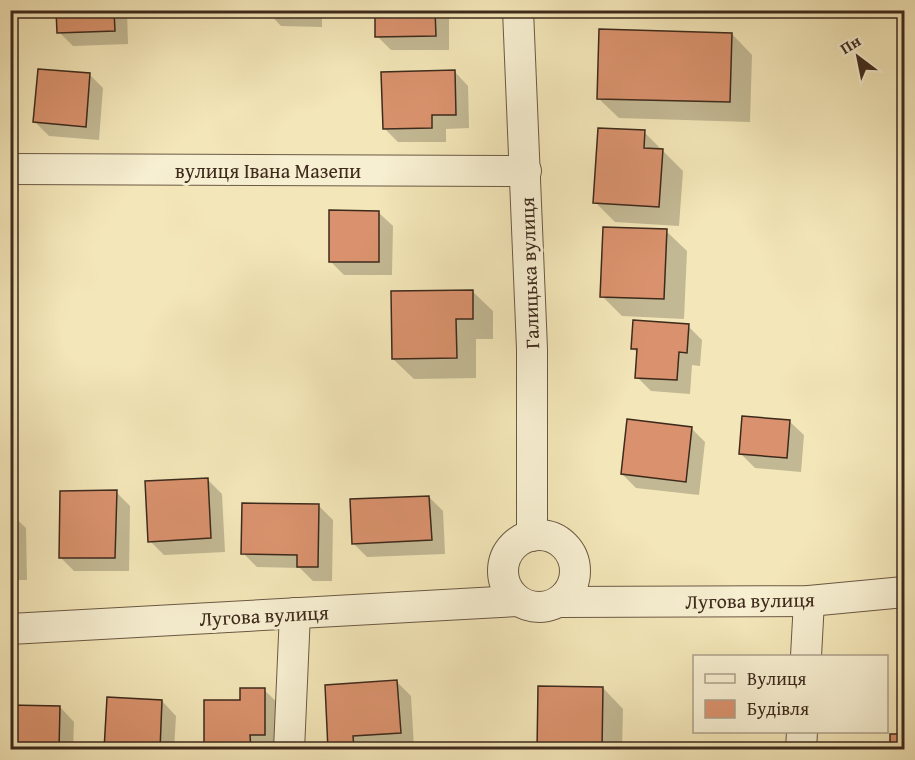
<svg xmlns="http://www.w3.org/2000/svg" width="915" height="760" viewBox="0 0 915 760" font-family="'Gentium Book Plus',serif">
	<style>
		.shadow { fill: #0003 }
		.building { fill: #d9926d; stroke: #3e2a1c; stroke-width: 1.5 }
		.lines { fill: none; stroke-linecap: round; stroke-linejoin: round }
		.street-casing { stroke: #6b5943; stroke-width: 32 }
		.street { stroke: #f7efd1; stroke-width: 30 }
		.labels { text-anchor: middle; dominant-baseline: central; stroke-width: 6; stroke-linejoin: round; paint-order: stroke }
		.street-label { font-size: 20px; fill: #3e2a1c; stroke: #f7efd1 }
	</style>
	<rect width="100%" height="100%" fill="#f3e6b8"/>
	<filter id="stains"><feTurbulence type="fractalNoise" baseFrequency=".00333" numOctaves="4"/><feColorMatrix values="0 0 0 0 .2 0 0 0 0 .09 0 0 0 0 .02 0 0 0 .5 -.17"/></filter>
	<radialGradient id="worn" r=".72"><stop offset=".6" stop-color="#630" stop-opacity="0"/><stop offset="1" stop-color="#630" stop-opacity=".3"/></radialGradient>
	<g class="shadow">
		<polygon points="58,10 127,10 128,44 73,46 59,32"/>
		<polygon points="266,10 322,10 322,27 281,26"/>
		<polygon points="376,10 449,10 449,50 391,50 377,36"/>
		<polygon points="732,34 752,55 750,122 619,118 598,98"/>
		<polygon points="454,71 468,86 469,128 446,129 446,142 398,142 384,128"/>
		<polygon points="89,74 103,88 99,140 49,136 35,122"/>
		<polygon points="644,132 683,171 679,226 615,222 595,202"/>
		<polygon points="378,212 393,226 392,275 344,275 330,261"/>
		<polygon points="666,231 687,251 684,319 622,316 602,296"/>
		<polygon points="472,291 493,311 493,339 476,339 476,378 414,379 393,359"/>
		<polygon points="688,326 702,340 700,366 692,365 690,394 651,391 637,377 638,354 633,348"/>
		<polygon points="789,421 804,435 801,472 755,468 740,453"/>
		<polygon points="691,428 705,442 699,495 636,488 622,474"/>
		<polygon points="208,480 222,494 225,552 164,555 150,541"/>
		<polygon points="116,492 130,506 129,571 74,571 60,557"/>
		<polygon points="429,497 443,511 445,554 367,557 353,543"/>
		<polygon points="319,506 333,520 332,581 313,581 300,568 257,567 243,553"/>
		<polygon points="10,513 26,528 27,580 10,580"/>
		<polygon points="397,682 411,696 414,747 330,750"/>
		<polygon points="603,688 623,709 622,750 538,750"/>
		<polygon points="264,690 279,704 279,748 206,750 242,701"/>
		<polygon points="162,701 176,716 174,750 105,750"/>
		<polygon points="60,707 74,722 73,750 10,750"/>
	</g>
	<g class="building">
		<polygon points="56,10 114,10 115,31 57,33"/>
		<polygon points="265,10 308,10 308,13 265,12"/>
		<polygon points="375,10 435,10 436,36 375,37"/>
		<polygon points="599,29 732,33 730,102 597,99"/>
		<polygon points="38,69 90,73 86,127 33,122"/>
		<polygon points="455,70 456,115 432,115 432,128 383,129 381,72"/>
		<polygon points="598,128 645,130 644,148 663,149 659,207 593,203"/>
		<polygon points="329,210 379,211 379,262 329,262"/>
		<polygon points="603,227 667,229 664,299 600,297"/>
		<polygon points="473,290 473,319 456,319 457,358 392,359 391,291"/>
		<polygon points="633,320 689,324 687,353 679,352 677,380 635,378 637,349 631,349"/>
		<polygon points="742,416 790,420 787,458 739,454"/>
		<polygon points="627,419 692,427 686,482 621,474"/>
		<polygon points="208,478 211,538 148,542 145,481"/>
		<polygon points="117,490 115,558 59,558 60,491"/>
		<polygon points="429,496 432,540 352,544 350,499"/>
		<polygon points="242,503 319,504 318,567 297,567 297,555 241,554"/>
		<rect x="10" y="512" width="3" height="54"/>
		<polygon points="397,680 401,733 353,736 354,748 328,750 325,685"/>
		<polygon points="538,686 603,687 602,750 537,750"/>
		<polygon points="240,688 265,688 265,735 250,735 251,750 204,750 204,700 240,700"/>
		<polygon points="107,697 162,700 160,750 104,750"/>
		<polygon points="10,705 60,706 59,750 10,750"/>
		<polygon points="899,715 904,715 904,750 890,750 890,734 899,734"/>
	</g>
	<g class="lines">
		<g class="street-casing">
			<g id="street">
				<polyline points="518,10 532,349 532,536"/>
				<polyline points="10,169 526,171"/>
				<circle cx="539" cy="571" r="36"/>
				<polyline points="559,602 809,601 904,592"/>
				<polyline points="10,629 517,601"/>
				<polyline points="806,656 809,601"/>
				<polyline points="289,750 295,613"/>
				<polyline points="801,750 802,732"/>
			</g>
		</g>
		<use href="#street" class="street"/>
	</g>
	<g class="labels">
		<g class="street-label">
			<text x="268" y="170">вулиця Івана Мазепи</text>
			<text transform="translate(529 273) rotate(-92)">Галицька вулиця</text>
			<text transform="translate(750 600) rotate(-1)">Лугова вулиця</text>
			<text transform="translate(264 615) rotate(-3)">Лугова вулиця</text>
		</g>
	</g>
	<rect width="915" height="760" fill="none" stroke="#f3e6b8" stroke-width="36"/>
	<rect x="12" y="12" width="891" height="736" fill="none" stroke="#3e2a1c" stroke-width="3"/>
	<rect x="18" y="18" width="879" height="724" fill="none" stroke="#3e2a1c" stroke-width="1.5"/>
	<rect x="693" y="655" width="195" height="78" fill="#f7efd1" stroke="#ada089" stroke-width="1.5"/>
	<rect x="705" y="674" width="30" height="9" fill="#f7efd1" stroke="#ada089" stroke-width="1.5"/>
	<text x="747" y="685" font-size="18" fill="#3e2a1c">Вулиця</text>
	<rect x="705" y="700" width="30" height="18" fill="#d9926d" stroke="#ada089" stroke-width="1.5"/>
	<text x="747" y="715" font-size="18" fill="#3e2a1c">Будівля</text>
	<g transform="translate(858 57) rotate(328)" stroke="#f7efd1" stroke-width="4.5" paint-order="stroke">
	<path d="M0-4.5L10 22L0 15L-10 22Z" fill="#3e2a1c"/>
	<text y="-9" font-size="16" font-weight="bold" text-anchor="middle" fill="#3e2a1c">Пн</text>
	</g>
	<rect width="100%" height="100%" filter="url(#stains)"/>
	<rect width="100%" height="100%" fill="url(#worn)"/>
</svg>
